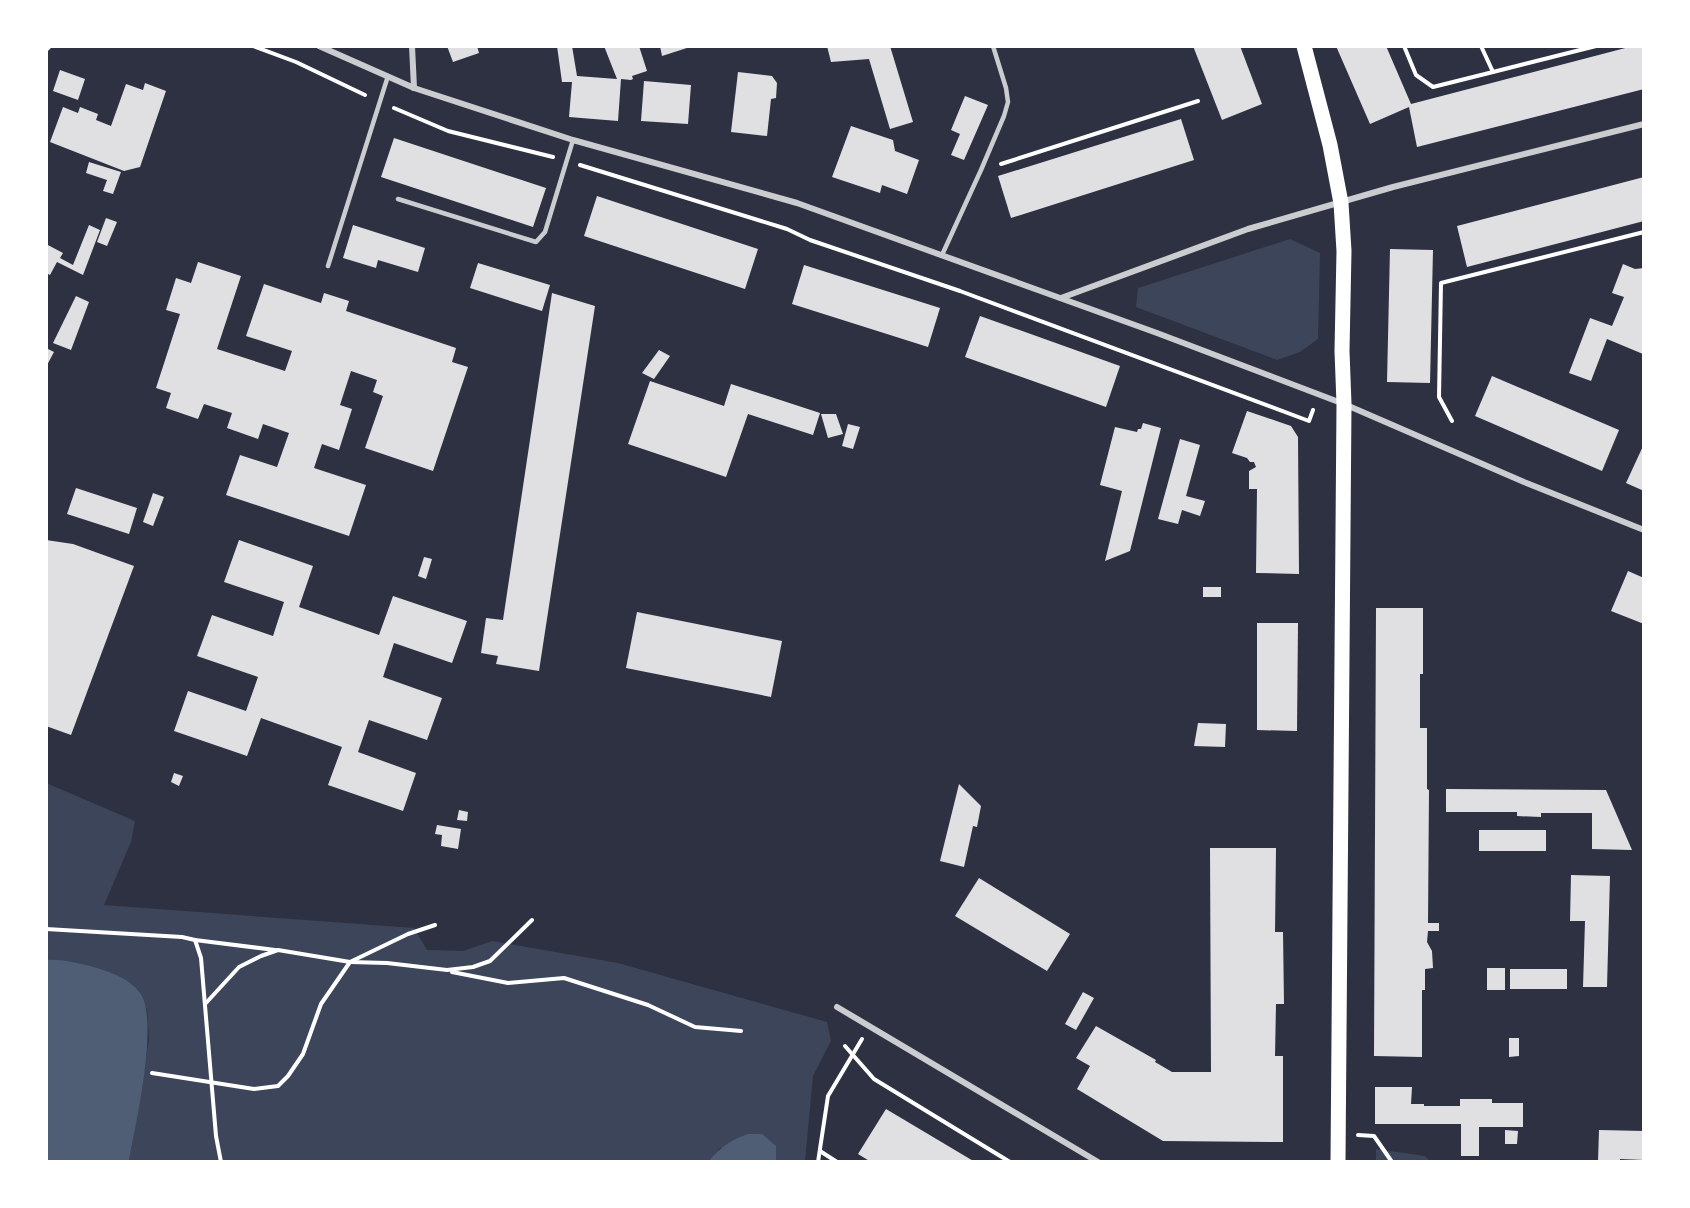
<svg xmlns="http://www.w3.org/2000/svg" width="1690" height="1208" viewBox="0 0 1690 1208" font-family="'Golos Text',sans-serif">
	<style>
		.green { fill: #3c4559 }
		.water { fill: #4f5d75 }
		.building { fill: #e0e0e3 }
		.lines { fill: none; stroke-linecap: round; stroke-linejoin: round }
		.path { stroke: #fff; stroke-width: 4 }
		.service { stroke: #caccd0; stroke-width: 4.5 }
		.minor { stroke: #caccd0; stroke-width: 6 }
		.primary { stroke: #fff; stroke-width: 15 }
	</style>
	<rect width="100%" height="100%" fill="#2d3142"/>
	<g class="green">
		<polygon points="1290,239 1320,253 1318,339 1300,352 1277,360 1136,307 1138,288"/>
		<polygon points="46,783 135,821 131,842 104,905 414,928 427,950 463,951 492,941 618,963 827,1022 831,1041 813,1076 805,1161 776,1161 776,1146 720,1148 709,1162 129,1161 149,1039 147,1009 56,960 47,960"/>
		<polygon points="1376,1149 1425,1156 1430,1161 1376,1161"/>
	</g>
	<g class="water">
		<path d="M47 960C63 959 81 964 97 968 113 973 130 979 140 993 160 1020 135 1126 129 1161H47Z"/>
		<path d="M748 1134H762L776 1146V1161H709C720 1147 731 1140 748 1134Z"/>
	</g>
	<g class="building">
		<polygon points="447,46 477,46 479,53 453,62"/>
		<polygon points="557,46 572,46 577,76 617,79 604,46 639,46 647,71 632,76 633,79 631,80 621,79 618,121 569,117 572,82 562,82"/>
		<polygon points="660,46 690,46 690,47 662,56"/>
		<polygon points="827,46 890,46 913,122 890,129 869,59 831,62"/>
		<polygon points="1193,46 1240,46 1262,104 1222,120"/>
		<polygon points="1336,46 1386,46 1411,104 1633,46 1644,46 1644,89 1417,147 1409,107 1370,124"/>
		<polygon points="60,70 85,79 78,100 53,91"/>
		<polygon points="738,72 772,76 777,83 776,98 771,99 767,136 731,132"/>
		<polygon points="644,81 691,85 688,124 641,121"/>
		<polygon points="145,83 166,91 140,167 124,171 50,142 63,107 78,113 80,107 98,114 96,120 111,126 126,84 143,90"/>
		<polygon points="965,96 988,105 964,160 951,155 960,134 951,130"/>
		<polygon points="1181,119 1194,160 1011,218 998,176"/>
		<polygon points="851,126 893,140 895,151 919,160 907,194 882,185 880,193 832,177"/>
		<polygon points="394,138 546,188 533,227 381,177"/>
		<polygon points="89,162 121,172 113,194 103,191 107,180 86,173"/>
		<polygon points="1644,177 1644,221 1467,267 1457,226"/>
		<polygon points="597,196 758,249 745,289 584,236"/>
		<polygon points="106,218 117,222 107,246 97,242"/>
		<polygon points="89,225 100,230 83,275 57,262 50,275 46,273 46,244 63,253 60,258 73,265"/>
		<polygon points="353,225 425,248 418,272 378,260 376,268 343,258"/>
		<polygon points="1390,249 1433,250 1430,383 1387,382"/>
		<polygon points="198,262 241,276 217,349 285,371 292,351 246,336 264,284 321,303 324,293 349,301 346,311 456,348 452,362 468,367 433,471 365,448 383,396 373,392 377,380 351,371 340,405 352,409 339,450 322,444 314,468 366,485 349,536 226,495 240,455 277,467 289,433 263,424 258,439 227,428 232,413 204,404 198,419 166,408 171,393 156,388 180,314 166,310 176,278 191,283"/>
		<polygon points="478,263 550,285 542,311 470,288"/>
		<polygon points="1623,264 1635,269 1644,268 1643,354 1607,339 1591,381 1569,373 1590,318 1612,326 1624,297 1612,293"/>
		<polygon points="804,265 940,308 928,347 792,304"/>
		<polygon points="552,293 595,306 539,671 496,664 498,656 481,653 486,618 503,620"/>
		<polygon points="76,296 89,302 71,350 53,343"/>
		<polygon points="980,316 1120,366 1106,407 965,357"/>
		<polygon points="46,348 54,352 46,367"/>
		<polygon points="659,350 670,356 654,379 642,373"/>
		<polygon points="1492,376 1619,430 1602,471 1475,416"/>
		<polygon points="650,381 724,406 731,384 820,413 813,435 748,414 726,477 628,444"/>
		<polygon points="1247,411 1291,426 1298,437 1299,574 1256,573 1257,489 1249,489 1249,471 1256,467 1254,462 1250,462 1247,458 1232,453"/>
		<polygon points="821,414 836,414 843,434 828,438"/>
		<polygon points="1143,423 1161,428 1130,551 1105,561 1122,491 1100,485 1115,427 1137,432 1138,429 1141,429"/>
		<polygon points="848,424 860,427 853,449 842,446"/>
		<polygon points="1180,439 1200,445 1186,496 1205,501 1200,516 1182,510 1178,524 1158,519"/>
		<polygon points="1644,444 1644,491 1626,483"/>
		<polygon points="76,488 137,508 129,534 67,514"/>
		<polygon points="153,493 164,497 153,526 143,522"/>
		<polygon points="46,540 73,544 134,566 71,735 46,726"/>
		<polygon points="239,540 313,566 299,607 379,635 393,596 467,621 452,663 394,643 383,677 442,698 427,740 369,720 358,752 416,773 403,811 328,785 342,747 261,718 247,756 174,731 188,691 246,711 258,677 197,656 212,615 273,636 284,602 224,582"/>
		<polygon points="424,557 432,559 426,579 418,576"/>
		<polygon points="1628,571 1644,578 1644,624 1611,611"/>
		<rect x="1203" y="587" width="18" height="10"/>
		<polygon points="1376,608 1423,608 1423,674 1420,674 1420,728 1427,728 1427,789 1429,790 1428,923 1439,923 1439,931 1428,931 1427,942 1432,951 1433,968 1425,969 1425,990 1422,990 1422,1057 1374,1056"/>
		<polygon points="637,612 782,641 771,697 626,668"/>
		<polygon points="1257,623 1298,623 1297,731 1257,730"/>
		<polygon points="1198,723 1226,724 1225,747 1194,746"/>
		<polygon points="174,773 183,776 179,786 171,782"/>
		<polygon points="959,784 981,806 977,827 973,826 964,867 940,861"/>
		<polygon points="1446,789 1606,790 1632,850 1592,849 1592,813 1541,813 1541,817 1517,816 1517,812 1446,812"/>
		<polygon points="459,810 468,812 467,821 457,820"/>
		<polygon points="437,825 461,829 458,849 441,846 442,835 435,834"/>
		<rect x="1479" y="830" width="67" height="21"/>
		<polygon points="1210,848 1276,848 1275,932 1283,932 1284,1004 1276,1004 1275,1056 1283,1056 1283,1142 1163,1141 1077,1089 1090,1066 1076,1058 1096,1026 1156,1060 1155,1062 1172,1072 1211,1072"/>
		<polygon points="1571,875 1610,876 1607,987 1583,987 1585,921 1570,921"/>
		<polygon points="979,878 1070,934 1047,971 955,916"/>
		<rect x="1487" y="968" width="18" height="22"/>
		<rect x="1510" y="969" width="57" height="20"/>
		<polygon points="1083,992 1094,998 1076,1030 1065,1024"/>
		<polygon points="1509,1038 1519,1038 1519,1056 1509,1057"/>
		<polygon points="1375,1087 1412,1087 1411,1104 1424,1104 1424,1106 1460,1106 1460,1099 1492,1099 1492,1103 1523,1103 1523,1127 1479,1127 1479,1156 1461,1156 1461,1124 1375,1124"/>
		<polygon points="886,1109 975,1162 871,1162 858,1154"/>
		<polygon points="1505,1130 1518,1131 1517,1144 1505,1144"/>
		<polygon points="1599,1130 1644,1131 1644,1160 1620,1159 1620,1162 1598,1162"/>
	</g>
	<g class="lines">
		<g class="path">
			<polyline points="253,46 296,62 365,95"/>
			<polyline points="1404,46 1416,75 1433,87 1493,72"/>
			<polyline points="1481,46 1493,72 1596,46"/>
			<polyline points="46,50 50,46"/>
			<polyline points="394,108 448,131 553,157"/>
			<polyline points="1001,164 1198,101"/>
			<polyline points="580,165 787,229 810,240 960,291 1309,421 1313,410"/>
			<polyline points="1452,421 1439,397 1441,283 1644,232"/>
			<polyline points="46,929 182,937 195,940 201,958 216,1136 221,1162"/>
			<polyline points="195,940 275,950"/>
			<polyline points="452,972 508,983 564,978 648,1005 695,1027 741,1031"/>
			<polyline points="206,1003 239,967 261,956 278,950 350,962 387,963 447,970 473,967 490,961 532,920"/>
			<polyline points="845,1046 874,1079 1010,1162"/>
			<polyline points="152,1073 254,1089 278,1086 288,1076 303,1054 321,1004 350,962 408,934 435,925"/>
			<polyline points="1358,1135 1374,1136 1392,1162"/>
			<polyline points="820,1151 837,1162"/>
			<polyline points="818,1162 828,1096 862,1039"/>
		</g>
		<g class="service">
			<polyline points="398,199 536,242 545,232 573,140"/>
			<polyline points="942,255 981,170 1004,116 1008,102 1006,88 993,46"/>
			<polyline points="328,266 388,76"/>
		</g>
		<g class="minor">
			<polyline points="319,46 414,88 573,140 797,203 1157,333 1344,404 1524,482 1644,530"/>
			<polyline points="412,46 414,88"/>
			<polyline points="1061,298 1248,229 1393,187 1644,124"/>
			<polyline points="837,1007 1098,1162"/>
		</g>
		<polyline class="primary" points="1304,46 1330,145 1341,203 1344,251 1342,351 1344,404 1338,1162"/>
	</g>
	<rect width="1690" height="1208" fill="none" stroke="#ffffff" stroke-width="96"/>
</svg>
